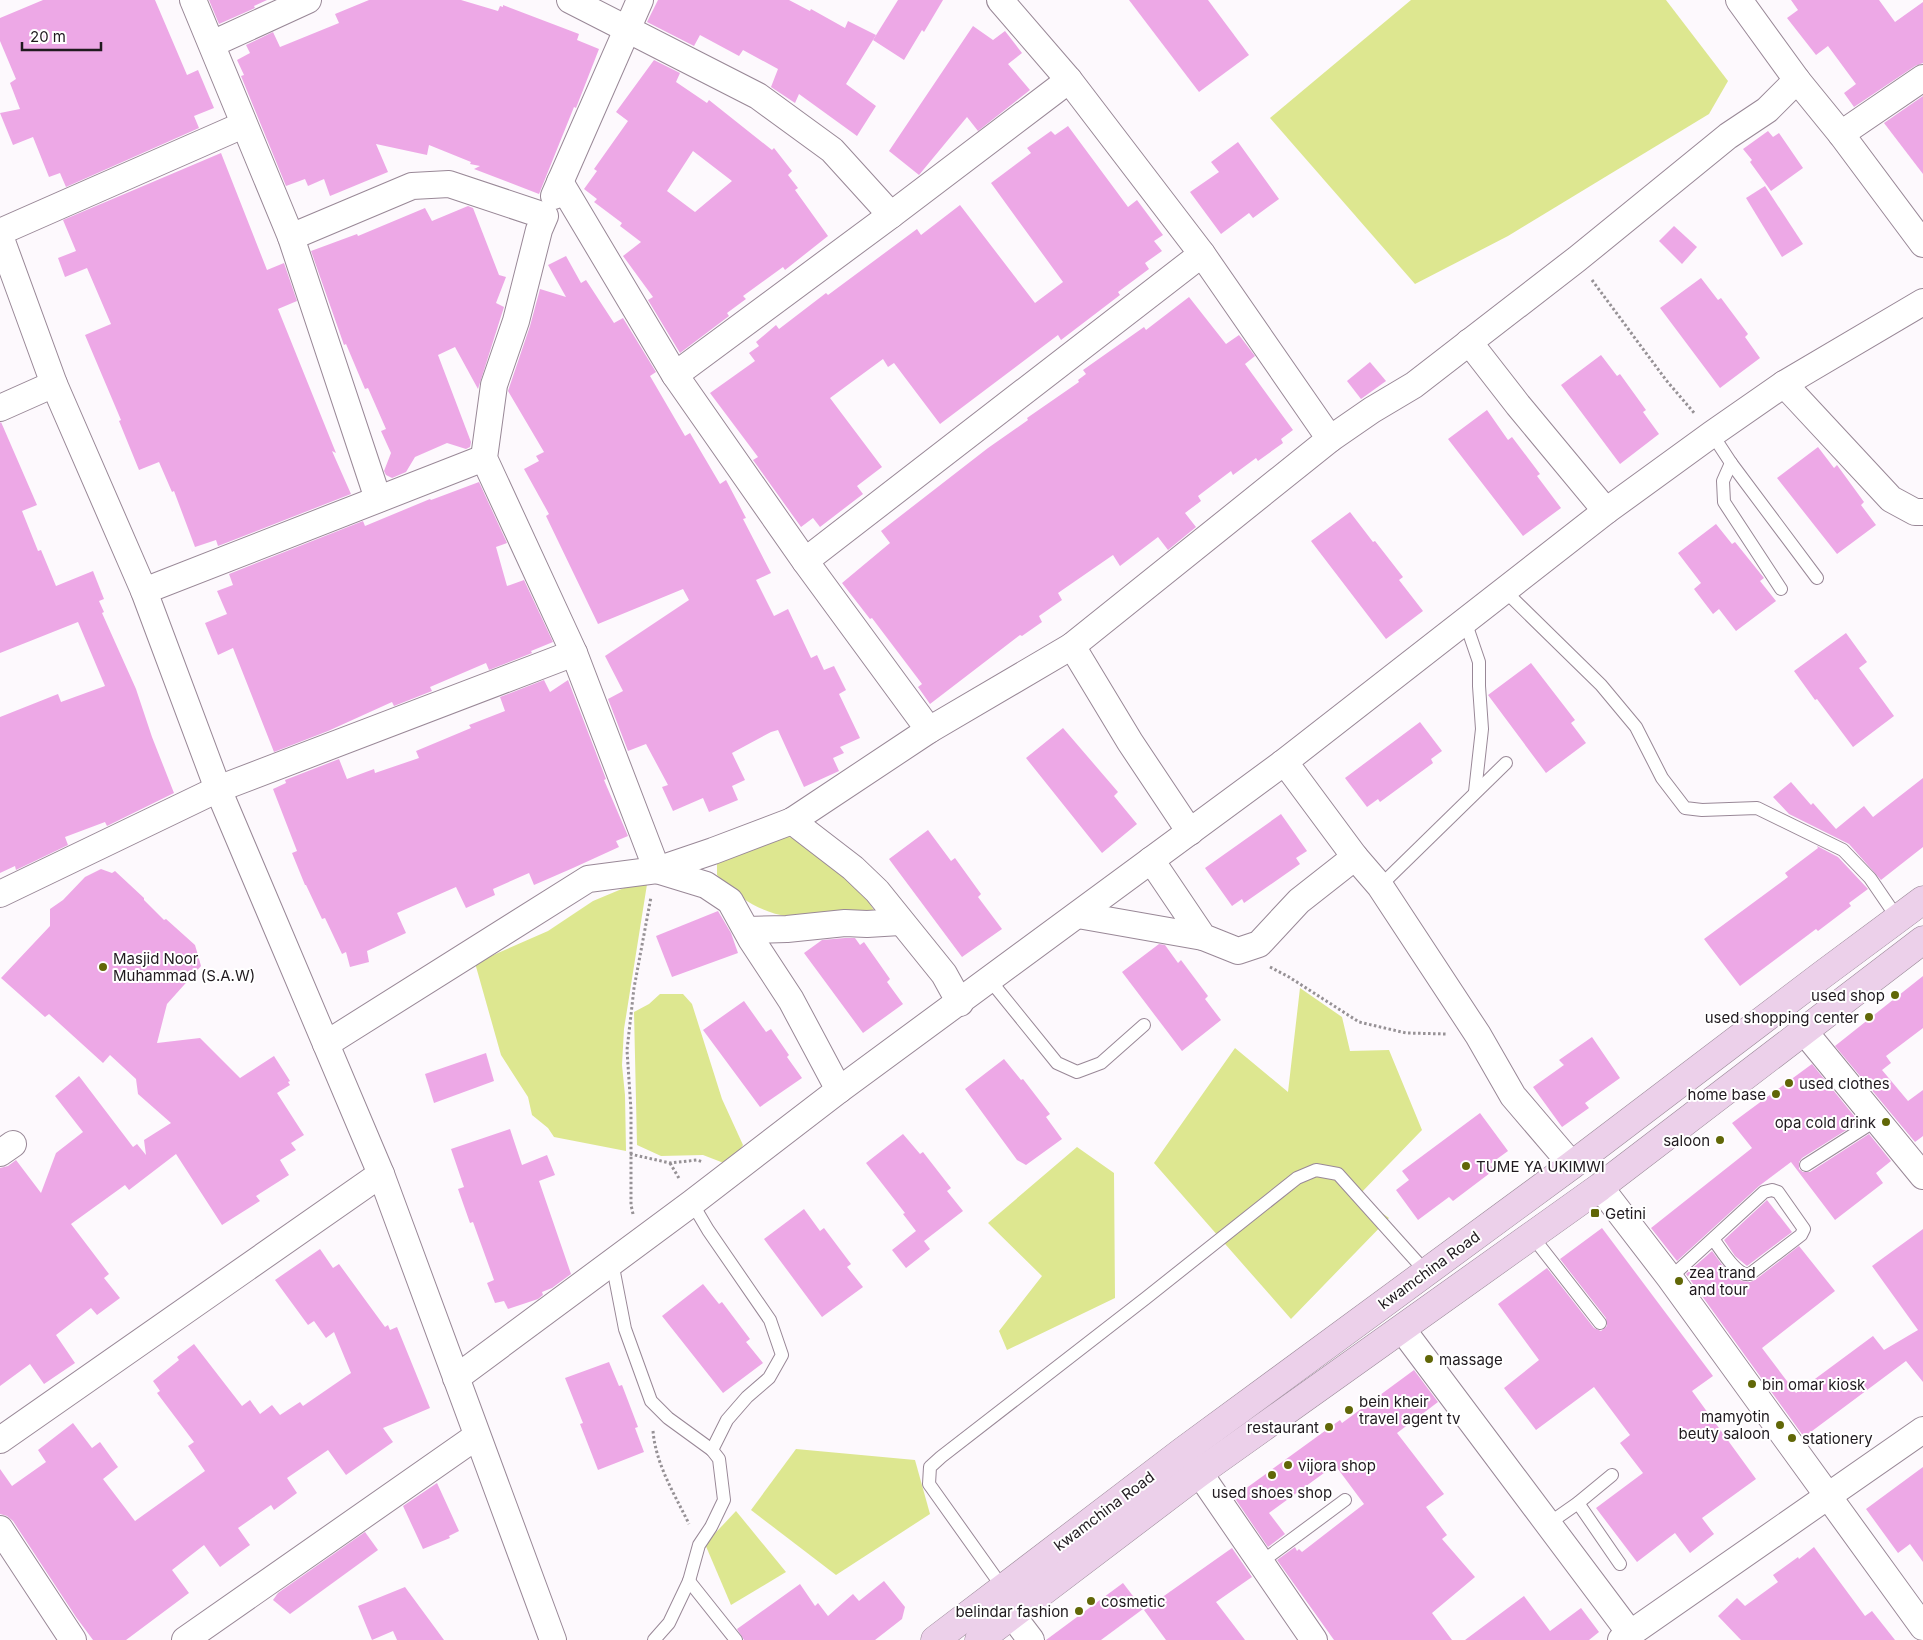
<svg xmlns="http://www.w3.org/2000/svg" width="1923" height="1640" viewBox="0 0 1923 1640" font-family="Inter,sans-serif">
	<style>
		.green { fill: #dde790 }
		.building { fill: #eda8e6; fill-rule: evenodd }
		.lines { fill: none; stroke-linecap: round; stroke-linejoin: round }
		.lane-casing { stroke: #998897; stroke-width: 14 }
		.street-casing { stroke: #998897; stroke-width: 28 }
		.secondary-casing { stroke: #998897; stroke-width: 29 }
		.path { stroke: #969195; stroke-width: 3; stroke-dasharray: 2.5 2.5; stroke-linecap: butt }
		.lane { stroke: #fff; stroke-width: 12 }
		.street { stroke: #fff; stroke-width: 26 }
		.secondary { stroke: #ecd0ea; stroke-width: 28 }
		.poi-dot { fill: #616707; stroke: #fff; stroke-width: 2 }
		.labels { text-anchor: middle; dominant-baseline: central; stroke-width: 4; stroke-linejoin: round; paint-order: stroke }
		.poi-label { font-size: 15px; fill: #201a1f; stroke: #fff; text-anchor: start }
		.street-label { font-size: 15px; fill: #201a1f; stroke: #fff }
	</style>
	<rect width="100%" height="100%" fill="#fdf9fd"/>
	<g class="green">
		<polygon points="1411,0 1666,0 1728,81 1709,114 1508,236 1415,284 1270,118"/>
		<path d="M775 835 795 838 864 893 877 916C810 918 767 930 717 875V857Z"/>
		<polygon points="648,878 624,1029 622,1065 625,1095 626,1151 554,1137 548,1128 532,1115 528,1097 501,1055 475,963 548,931 593,901"/>
		<polygon points="1300,988 1342,1017 1350,1051 1389,1050 1422,1130 1358,1196 1389,1218 1291,1319 1154,1163 1235,1048 1288,1092"/>
		<polygon points="660,994 683,994 692,1004 722,1099 743,1145 729,1165 703,1155 661,1156 637,1145 634,1012 649,1004"/>
		<polygon points="1077,1147 1114,1173 1115,1298 1007,1350 999,1331 1042,1276 988,1223"/>
		<polygon points="796,1449 915,1460 930,1514 836,1575 751,1510"/>
		<polygon points="736,1511 786,1572 731,1605 705,1544"/>
	</g>
	<g class="building">
		<polygon points="43,0 155,0 187,75 198,70 214,108 194,116 199,128 66,187 60,173 49,177 33,137 13,145 0,113 20,109 10,83 16,79 0,41 0,18"/>
		<polygon points="209,0 267,0 254,6 255,8 219,24"/>
		<polygon points="369,0 461,0 498,11 500,6 503,7 503,5 579,34 577,40 599,49 576,108 574,107 539,194 474,169 480,166 470,164 471,162 429,145 427,155 376,144 388,172 330,196 324,179 308,186 305,179 286,186 241,76 244,75 237,60 250,53 246,45 273,32 280,47 339,23 335,14"/>
		<polygon points="658,0 789,0 810,11 811,9 845,28 848,21 876,35 846,84 876,106 857,136 799,94 795,103 771,87 778,69 743,50 739,56 700,35 694,46 647,22"/>
		<polygon points="898,0 943,0 924,32 922,30 904,60 873,40"/>
		<polygon points="1129,0 1208,0 1249,55 1199,92"/>
		<polygon points="1791,0 1879,0 1895,22 1923,2 1923,63 1915,66 1854,107 1844,93 1856,84 1828,46 1816,55 1787,18 1798,10"/>
		<polygon points="973,26 993,40 1005,31 1022,53 1008,64 1030,90 978,131 967,117 919,175 889,151"/>
		<path d="M654 60 680 73 676 82 707 103 709 100 772 150 774 148 792 171 788 175 798 188 795 190 828 236 785 270 783 267 743 296 746 299 727 313 729 316 680 353 648 300 653 297 623 256 641 242 620 226 622 223 594 202 597 199 584 189 597 171 594 169 628 121 616 112ZM693 151 732 181 695 212 667 191Z"/>
		<polygon points="1923,96 1923,174 1884,123"/>
		<polygon points="1068,126 1128,207 1137,200 1163,235 1154,241 1162,251 1145,263 1149,269 1118,292 1120,295 1061,340 1058,335 940,424 894,363 888,367 883,359 830,398 882,467 857,486 863,494 820,527 813,518 801,527 753,460 758,457 710,393 755,361 749,353 759,346 756,342 776,325 779,329 826,293 828,295 917,229 921,235 960,205 1035,303 1063,282 991,183 1031,153 1027,148 1051,131 1055,135"/>
		<polygon points="1768,131 1773,137 1779,133 1803,168 1771,191 1750,162 1752,160 1743,149"/>
		<polygon points="1238,142 1279,199 1253,218 1249,213 1221,234 1190,192 1219,172 1211,162"/>
		<polygon points="221,153 267,270 284,263 297,301 278,309 336,453 332,451 351,494 218,546 216,540 195,547 174,491 172,492 159,462 139,470 119,421 121,420 85,335 111,324 87,268 65,277 58,258 76,251 63,220"/>
		<polygon points="1765,186 1803,244 1782,257 1746,198"/>
		<polygon points="468,206 473,208 499,275 506,277 496,303 504,307 478,389 455,347 438,355 471,442 470,447 466,449 447,443 415,457 406,472 392,478 386,475 384,471 391,453 381,431 386,429 368,388 365,389 346,344 344,345 311,251 357,234 358,236 425,208 432,221"/>
		<polygon points="1674,226 1697,247 1682,264 1659,241"/>
		<polygon points="566,256 581,283 586,280 614,323 623,318 656,372 650,376 685,436 690,433 720,484 726,480 746,518 743,519 771,573 756,580 774,616 788,609 811,658 817,655 824,670 834,666 846,690 839,694 860,738 840,747 844,753 833,758 839,771 804,787 778,730 771,732 732,753 745,780 732,786 738,800 709,812 703,798 673,811 662,787 668,785 646,744 628,751 608,699 623,691 605,656 689,600 683,589 598,624 546,516 549,514 524,469 539,461 536,456 544,452 508,391 509,388 530,326 540,289 566,297 548,265"/>
		<polygon points="1701,278 1718,300 1721,298 1748,334 1745,337 1760,358 1720,388 1660,308"/>
		<polygon points="1189,297 1226,344 1239,335 1255,356 1245,364 1293,430 1281,439 1283,443 1258,461 1256,458 1233,475 1231,471 1198,496 1201,501 1185,513 1196,527 1168,550 1158,537 1120,566 1113,555 1058,593 1062,600 1039,616 1042,622 1022,636 1020,635 930,704 918,687 922,684 872,618 870,619 842,583 890,543 881,531 988,448 1028,420 1027,418 1079,382 1078,380 1086,374 1083,370 1144,327 1146,330"/>
		<polygon points="1601,355 1617,376 1620,374 1646,410 1643,412 1659,434 1620,464 1561,385"/>
		<polygon points="1370,362 1386,381 1361,399 1347,381"/>
		<polygon points="1487,410 1508,440 1512,437 1540,474 1537,476 1561,508 1523,536 1448,439"/>
		<polygon points="1,422 37,505 22,511 38,551 41,550 56,586 93,571 104,599 99,601 104,612 102,613 136,689 152,737 174,793 107,826 105,822 65,837 68,845 16,870 15,866 0,873 0,717 58,694 61,702 105,686 78,622 0,653 0,423"/>
		<polygon points="1818,447 1834,468 1837,465 1864,502 1861,505 1876,525 1837,554 1777,478"/>
		<polygon points="479,482 507,543 496,547 507,586 524,580 553,642 531,651 532,653 489,670 486,663 430,687 432,691 394,706 392,702 328,731 274,752 233,648 218,655 205,623 227,614 217,591 233,585 229,574 363,521 365,526 430,499 431,500"/>
		<polygon points="1350,512 1373,542 1375,541 1403,577 1399,580 1423,611 1386,639 1311,541"/>
		<polygon points="1716,524 1732,544 1735,542 1764,578 1760,581 1776,601 1736,631 1719,609 1713,614 1694,589 1701,583 1678,553"/>
		<polygon points="1846,633 1867,662 1859,668 1894,716 1853,747 1817,699 1815,700 1794,671"/>
		<polygon points="1531,663 1575,720 1571,723 1586,743 1546,773 1488,695"/>
		<polygon points="544,680 550,692 568,680 606,779 604,780 628,836 616,841 619,847 573,868 534,885 529,873 493,889 495,895 466,908 456,887 397,913 406,933 367,951 369,962 350,967 346,952 342,954 325,918 322,919 306,885 305,885 292,853 297,851 273,789 286,783 285,780 339,759 347,779 374,769 375,773 419,758 416,751 471,728 469,725 505,711 500,697"/>
		<polygon points="1420,722 1442,751 1431,759 1433,763 1380,802 1378,799 1367,807 1345,778"/>
		<polygon points="1063,728 1118,792 1114,796 1137,824 1102,853 1026,758"/>
		<polygon points="1923,778 1923,847 1881,880 1849,844 1789,814 1773,797 1791,782 1811,805 1813,803 1836,829 1864,806 1873,817"/>
		<polygon points="1281,814 1307,851 1296,858 1300,864 1244,903 1242,899 1232,906 1205,868"/>
		<polygon points="928,830 951,861 955,858 981,894 978,897 1002,929 962,957 889,859"/>
		<polygon points="1817,846 1838,857 1868,889 1849,903 1851,906 1818,931 1816,929 1740,986 1704,939 1788,877 1785,873 1818,848"/>
		<polygon points="101,869 112,873 115,871 144,898 144,900 164,920 166,919 195,945 201,966 167,1004 157,1043 200,1038 240,1078 274,1056 290,1081 288,1082 290,1085 277,1093 304,1135 291,1143 296,1150 280,1160 289,1175 256,1196 260,1201 222,1225 176,1154 129,1190 125,1185 71,1224 109,1274 104,1278 120,1298 97,1315 91,1308 56,1335 75,1363 44,1384 30,1364 0,1386 0,1168 8,1166 16,1160 41,1193 56,1153 83,1132 55,1096 79,1076 133,1147 137,1144 146,1155 144,1140 171,1123 138,1094 136,1079 110,1055 103,1063 49,1014 45,1017 1,978 50,926 50,909 63,900 85,877"/>
		<polygon points="718,911 731,933 738,953 672,977 656,936"/>
		<polygon points="845,938 855,938 860,945 864,942 890,979 887,982 903,1004 863,1033 804,953 822,940"/>
		<polygon points="1159,944 1165,945 1178,963 1181,960 1208,996 1205,999 1221,1020 1182,1051 1122,972"/>
		<polygon points="1923,976 1923,1028 1886,1056 1891,1063 1882,1070 1908,1101 1923,1090 1923,1136 1915,1142 1835,1046"/>
		<polygon points="744,1001 766,1032 771,1029 789,1055 787,1057 802,1078 760,1107 703,1030"/>
		<polygon points="1592,1037 1620,1078 1585,1103 1589,1108 1562,1127 1533,1087 1564,1065 1559,1060"/>
		<polygon points="486,1053 494,1081 434,1103 425,1074"/>
		<polygon points="1004,1059 1021,1080 1023,1079 1050,1114 1046,1117 1062,1139 1026,1165 1017,1160 965,1089"/>
		<polygon points="1812,1064 1859,1122 1802,1158 1799,1162 1799,1169 1803,1172 1810,1172 1869,1134 1891,1161 1876,1173 1883,1183 1835,1220 1791,1162 1759,1186 1677,1261 1651,1228 1752,1148 1732,1123"/>
		<polygon points="1480,1113 1508,1151 1490,1164 1494,1170 1453,1201 1449,1197 1418,1220 1396,1190 1409,1180 1402,1171"/>
		<polygon points="510,1129 522,1165 547,1155 555,1175 539,1181 571,1274 552,1288 542,1292 543,1295 538,1299 508,1309 504,1301 495,1303 487,1283 494,1280 473,1222 470,1223 458,1189 464,1187 451,1149"/>
		<polygon points="903,1134 920,1154 923,1152 951,1188 947,1191 963,1211 924,1241 930,1249 906,1268 892,1250 916,1231 903,1214 905,1213 866,1163"/>
		<polygon points="1767,1200 1792,1232 1747,1266 1735,1256 1724,1240"/>
		<polygon points="804,1209 820,1231 824,1228 851,1264 847,1267 863,1287 822,1317 764,1239"/>
		<polygon points="1602,1228 1713,1376 1692,1391 1756,1479 1702,1518 1714,1534 1690,1553 1675,1533 1637,1562 1596,1508 1643,1473 1620,1443 1630,1435 1594,1387 1536,1430 1504,1388 1539,1360 1498,1304 1547,1268 1594,1328 1601,1331 1607,1326 1606,1318 1560,1259"/>
		<polygon points="1923,1229 1923,1382 1906,1361 1804,1437 1686,1274 1712,1251 1723,1266 1734,1277 1742,1281 1750,1282 1755,1280 1799,1246 1835,1291 1762,1348 1796,1393 1873,1336 1884,1350 1918,1330 1872,1266"/>
		<polygon points="320,1249 333,1268 339,1264 385,1327 388,1325 390,1330 397,1327 430,1408 383,1428 393,1442 346,1475 328,1450 287,1478 297,1493 274,1510 271,1505 238,1528 250,1545 220,1567 204,1545 172,1570 189,1593 126,1640 93,1640 76,1617 13,1521 7,1516 0,1514 0,1469 12,1486 46,1462 38,1450 73,1423 92,1448 100,1442 118,1467 103,1479 135,1521 205,1471 188,1446 194,1442 157,1393 160,1391 153,1381 179,1360 177,1357 194,1344 242,1406 250,1400 260,1414 272,1405 280,1415 300,1402 303,1406 351,1373 334,1332 326,1338 314,1321 308,1325 275,1280"/>
		<polygon points="703,1284 719,1304 722,1302 750,1339 746,1342 763,1363 723,1393 662,1316"/>
		<polygon points="609,1362 619,1386 622,1385 638,1427 635,1428 644,1452 598,1470 580,1424 583,1423 565,1378"/>
		<polygon points="1414,1370 1438,1402 1397,1433 1444,1494 1426,1507 1447,1535 1442,1539 1475,1577 1432,1613 1452,1640 1334,1640 1277,1560 1295,1547 1297,1551 1299,1549 1302,1552 1364,1504 1335,1465 1269,1513 1285,1534 1268,1547 1234,1497 1340,1420 1342,1423"/>
		<polygon points="1923,1467 1923,1562 1910,1544 1898,1553 1866,1509"/>
		<polygon points="437,1483 459,1531 449,1536 450,1538 423,1549 403,1506"/>
		<polygon points="365,1532 378,1550 290,1614 273,1600 278,1593"/>
		<polygon points="1814,1547 1865,1616 1872,1611 1895,1640 1741,1640 1718,1616 1737,1598 1745,1606 1778,1582 1773,1575 1798,1557 1799,1559"/>
		<polygon points="1232,1548 1252,1577 1216,1602 1245,1640 1166,1640 1144,1610"/>
		<polygon points="884,1581 905,1607 902,1619 875,1640 744,1640 737,1629 800,1584 815,1606 818,1603 828,1616 853,1594 859,1601"/>
		<polygon points="1123,1583 1143,1609 1101,1640 1046,1640"/>
		<polygon points="405,1587 444,1640 397,1640 393,1631 372,1640 358,1606"/>
		<polygon points="1524,1596 1550,1631 1581,1608 1599,1632 1589,1640 1465,1640"/>
	</g>
	<g class="lines">
		<g class="lane-casing">
			<g id="lane">
				<polyline points="1712,434 1731,463 1817,578"/>
				<polyline points="1731,463 1723,481 1724,502 1781,589"/>
				<polyline points="1504,590 1601,685 1636,727 1662,778 1685,808 1702,810 1757,808 1843,850 1870,878 1898,919"/>
				<polyline points="1465,621 1479,662 1479,686 1482,729 1475,792"/>
				<polyline points="1380,886 1506,763"/>
				<polyline points="989,979 1057,1063 1077,1072 1101,1063 1144,1025"/>
				<polyline points="1806,1165 1878,1119"/>
				<polyline points="1532,1236 1600,1323"/>
				<polyline points="612,1262 625,1329 651,1401 668,1418 712,1450"/>
				<path d="M1670 1278 1764 1192 1772 1190 1778 1192 1804 1229 1801 1235 1750 1274C1736 1277 1721 1249 1713 1239"/>
				<polyline points="1578,1503 1620,1564"/>
				<polyline points="1548,1524 1578,1503 1612,1475"/>
				<polyline points="1260,1563 1345,1500"/>
				<polyline points="689,1581 736,1640"/>
				<polyline points="1003,1588 929,1484 930,1467 941,1457 1146,1298 1297,1178 1316,1170 1338,1174 1426,1272"/>
				<polyline points="654,1640 669,1623 689,1581 699,1545 711,1527 724,1500 719,1459 712,1450 727,1420 747,1397 769,1378 782,1355 770,1320 708,1230 692,1203"/>
			</g>
		</g>
		<g class="street-casing">
			<g id="street">
				<polyline points="193,0 291,237 378,499"/>
				<polyline points="570,0 758,96 832,150 891,215"/>
				<polyline points="1000,0 1069,80 1202,254 1330,439"/>
				<polyline points="1739,0 1797,80 1841,134 1923,244"/>
				<polyline points="212,44 308,0"/>
				<polyline points="1841,134 1923,78"/>
				<polyline points="560,182 675,375 805,561"/>
				<polyline points="554,196 640,0"/>
				<polyline points="0,232 243,125"/>
				<polyline points="0,236 54,384 144,591 218,789 381,1174 553,1640"/>
				<polyline points="291,237 412,186 449,184 545,216 539,230 516,321 494,385 484,458 574,653 657,870"/>
				<polyline points="1469,342 1518,405 1606,511"/>
				<polyline points="675,375 891,215 1069,80"/>
				<polyline points="1784,384 1891,499 1915,512 1923,512"/>
				<polyline points="0,408 54,384"/>
				<polyline points="144,591 484,458"/>
				<polyline points="1072,646 1130,742 1190,832"/>
				<polyline points="929,730 805,561 1202,254"/>
				<polyline points="792,821 853,868 877,891 944,974 960,1003"/>
				<polyline points="1151,860 1203,937 1238,951 1259,944 1299,901 1355,857"/>
				<polyline points="657,870 706,885 730,901 751,939 791,1000 839,1090"/>
				<polyline points="0,894 218,789 574,653"/>
				<polyline points="1078,915 1203,937"/>
				<polyline points="747,930 787,929 845,923 867,924 900,922"/>
				<polyline points="1803,1030 1923,1176"/>
				<polyline points="326,1044 588,879 657,870 713,851 792,821 929,730 1072,646 1330,439 1372,410 1414,385 1577,259 1728,136 1767,110 1797,80"/>
				<polyline points="0,1153 13,1144"/>
				<polyline points="1572,1165 1513,1096 1478,1035 1380,886 1355,857 1292,772 1283,763 1606,511 1712,434 1784,384 1923,302"/>
				<polyline points="1600,1187 1670,1278 1923,1627"/>
				<polyline points="1402,1329 1630,1633"/>
				<polyline points="456,1378 692,1203 839,1090 1283,763"/>
				<polyline points="0,1440 381,1174"/>
				<polyline points="1187,1455 1314,1640"/>
				<polyline points="0,1529 73,1640"/>
				<polyline points="1012,1615 1031,1640"/>
				<polyline points="185,1640 477,1436"/>
				<polyline points="1621,1640 1923,1430"/>
			</g>
		</g>
		<g class="secondary-casing">
			<g id="secondary">
				<polyline points="935,1640 1183,1451 1572,1165 1822,975 1923,900"/>
				<polyline points="979,1640 1199,1473 1600,1187 1923,940"/>
			</g>
		</g>
		<g class="path">
			<polyline points="1592,280 1666,380 1695,414"/>
			<polyline points="1270,967 1289,977 1359,1022 1406,1033 1447,1034"/>
			<polyline points="630,1154 670,1163 697,1160 703,1162"/>
			<polyline points="670,1163 680,1180"/>
			<polyline points="633,1214 631,1205 631,1110 627,1050 634,988 651,897"/>
			<path d="M653 1431C656 1465 674 1493 689 1524"/>
		</g>
		<use href="#lane" class="lane"/>
		<use href="#street" class="street"/>
		<use href="#secondary" class="secondary"/>
	</g>
	<g class="poi-dot">
		<circle cx="103" cy="967" r="5"/>
		<circle cx="1895" cy="995" r="5"/>
		<circle cx="1869" cy="1017" r="5"/>
		<circle cx="1789" cy="1083" r="5"/>
		<circle cx="1776" cy="1094" r="5"/>
		<circle cx="1886" cy="1122" r="5"/>
		<circle cx="1720" cy="1140" r="5"/>
		<circle cx="1466" cy="1166" r="5"/>
		<rect x="1590" y="1208" width="10" height="10" rx="2.5"/>
		<circle cx="1679" cy="1281" r="5"/>
		<circle cx="1429" cy="1359" r="5"/>
		<circle cx="1752" cy="1384" r="5"/>
		<circle cx="1349" cy="1410" r="5"/>
		<circle cx="1780" cy="1425" r="5"/>
		<circle cx="1329" cy="1427" r="5"/>
		<circle cx="1792" cy="1438" r="5"/>
		<circle cx="1288" cy="1465" r="5"/>
		<circle cx="1272" cy="1475" r="5"/>
		<circle cx="1091" cy="1601" r="5"/>
		<circle cx="1079" cy="1611" r="5"/>
	</g>
	<g class="labels">
		<g class="poi-label">
			<text x="113" y="958">Masjid Noor<tspan x="113" dy="17">Muhammad (S.A.W)</tspan></text>
			<text x="1885" y="995" text-anchor="end">used shop</text>
			<text x="1859" y="1017" text-anchor="end">used shopping center</text>
			<text x="1799" y="1083">used clothes</text>
			<text x="1766" y="1094" text-anchor="end">home base</text>
			<text x="1876" y="1122" text-anchor="end">opa cold drink</text>
			<text x="1710" y="1140" text-anchor="end">saloon</text>
			<text x="1476" y="1166">TUME YA UKIMWI</text>
			<text x="1605" y="1213">Getini</text>
			<text x="1689" y="1272">zea trand<tspan x="1689" dy="17">and tour</tspan></text>
			<text x="1439" y="1359">massage</text>
			<text x="1762" y="1384">bin omar kiosk</text>
			<text x="1359" y="1401">bein kheir<tspan x="1359" dy="17">travel agent tv</tspan></text>
			<text x="1770" y="1416" text-anchor="end">mamyotin<tspan x="1770" dy="17">beuty saloon</tspan></text>
			<text x="1319" y="1427" text-anchor="end">restaurant</text>
			<text x="1802" y="1438">stationery</text>
			<text x="1298" y="1465">vijora shop</text>
			<text x="1272" y="1492" text-anchor="middle">used shoes shop</text>
			<text x="1101" y="1601">cosmetic</text>
			<text x="1069" y="1611" text-anchor="end">belindar fashion</text>
		</g>
		<g class="street-label">
			<text transform="translate(1429 1270) rotate(-36)">kwamchina Road</text>
			<text transform="translate(1104 1511) rotate(-37)">kwamchina Road</text>
		</g>
	</g>
	<path d="M22 42v8h79v-8" fill="none" stroke="#201a1f" stroke-width="2.5"/>
	<text x="30" y="42" font-size="15" fill="#201a1f" stroke="#ffffff" stroke-width="4" paint-order="stroke">20 m</text>
</svg>
